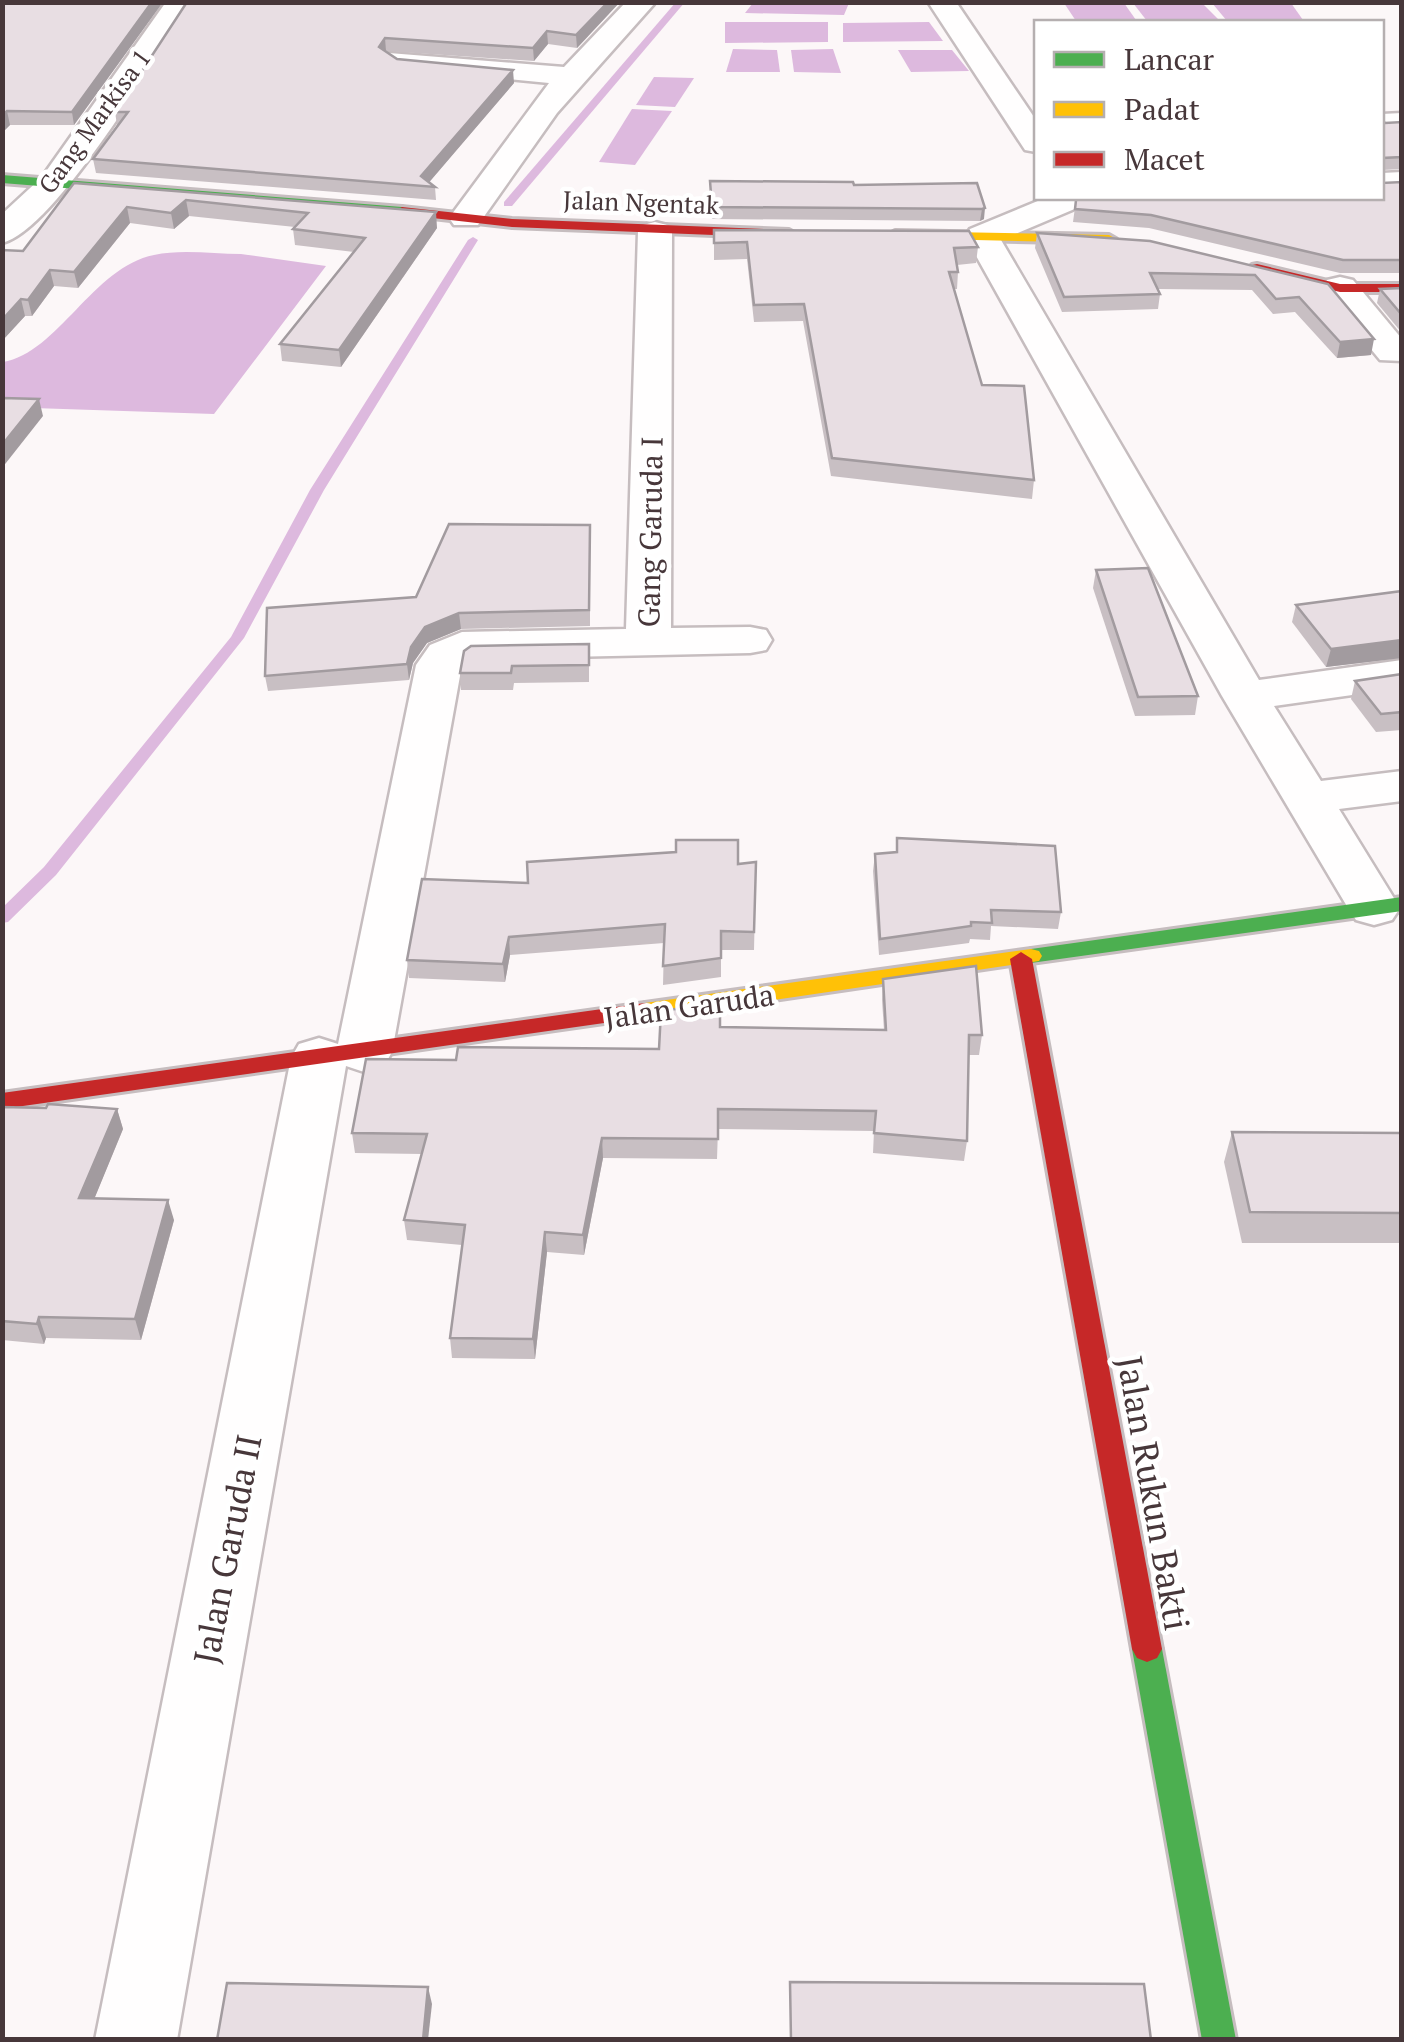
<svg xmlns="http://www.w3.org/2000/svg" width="1404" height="2042" viewBox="0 0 1404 2042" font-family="'PT Serif',serif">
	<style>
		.water { fill: #ddb9de }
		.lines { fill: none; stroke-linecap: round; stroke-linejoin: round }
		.stream { fill: #ddb9de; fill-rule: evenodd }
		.street-casing { stroke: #c6bdbf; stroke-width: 5 }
		.fast-casing { stroke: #c6bdbf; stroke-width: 6 }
		.slow-casing { stroke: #c6bdbf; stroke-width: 6 }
		.jam-casing { stroke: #c6bdbf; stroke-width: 6 }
		.street { fill: #fffefe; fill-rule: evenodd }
		.fast { fill: #4caf50; fill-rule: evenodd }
		.slow { fill: #ffc107; fill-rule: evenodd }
		.jam { fill: #c62828; fill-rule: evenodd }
		.wall { fill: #c8bfc3 }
		.shaded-wall { fill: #a29b9f }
		.building { fill: #e8dee3; stroke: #a29b9f; stroke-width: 2.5 }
		.labels { text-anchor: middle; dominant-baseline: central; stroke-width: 9; stroke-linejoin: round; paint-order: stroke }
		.far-street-label { font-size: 25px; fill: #47373a; stroke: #fff }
		.street-label { font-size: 30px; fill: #47373a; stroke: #fff }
		.near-street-label { font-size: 35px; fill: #47373a; stroke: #fff }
	</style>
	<rect width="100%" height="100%" fill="#fcf7f8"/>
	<g class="water">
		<polygon points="753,3 753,2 849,3 844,15 745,13"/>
		<polygon points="1064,3 1124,3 1136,20 1076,21"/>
		<polygon points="1133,3 1202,3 1219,20 1147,21"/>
		<polygon points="1212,3 1291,3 1303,20 1227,21"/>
		<polygon points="725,22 828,22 828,42 725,43"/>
		<polygon points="929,22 943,41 843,42 843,23"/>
		<polygon points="733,49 777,50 780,72 726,72"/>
		<polygon points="833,49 841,73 794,72 791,50"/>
		<polygon points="898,50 952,50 969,71 911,72"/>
		<polygon points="654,77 694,78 675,107 636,105"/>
		<polygon points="632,109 672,111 635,165 599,162"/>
		<path d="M241 254 326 266 214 414 3 407V362C58 353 93 267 154 255 181 249 214 254 241 254Z"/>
	</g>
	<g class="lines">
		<g class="stream">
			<polygon points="676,2 685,2 512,206 504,206 504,202"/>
			<polygon points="473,237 478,240 324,490 244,638 56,875 8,922 2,923 2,908 44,867 231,637 310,490 468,240"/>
		</g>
		<g class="street-casing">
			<g id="street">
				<path d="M166 2H194C159 53 56 230 2 243V214L42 177Z"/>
				<polygon points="626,2 654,4 557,113 478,225 454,225 449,218 549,83 399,68 384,59 389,53 564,67"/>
				<polygon points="928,2 956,2 1036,120 1036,152 1025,150"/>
				<polygon points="1402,113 1402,131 1382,132 1382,114"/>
				<polygon points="1402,172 1402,192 1382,193 1382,173"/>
				<polygon points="1045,198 1089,198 1084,205 1001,240 1259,680 1402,660 1402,688 1274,706 1321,781 1402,771 1402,801 1339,809 1400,908 1392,920 1374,925 1356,920 1348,908 1222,696 965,236 970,229"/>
				<polygon points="655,222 667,225 672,232 671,628 750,627 766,630 772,640 766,650 750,653 471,659 462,665 392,1052 384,1066 364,1072 346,1066 177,2040 95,2040 291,1058 299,1044 319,1038 338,1044 416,665 430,645 462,632 626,629 638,232 643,225"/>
				<polygon points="1340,277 1353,280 1402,339 1402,361 1380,360 1327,296 1322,288 1327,280"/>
			</g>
		</g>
		<g class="fast-casing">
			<g id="fast">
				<polygon points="2,175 402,207 409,211 402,215 2,183"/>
				<polygon points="1402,897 1402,911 1031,963 1020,956 1031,949"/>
				<polygon points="1147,1636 1157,1640 1162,1649 1236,2040 1202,2040 1132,1649 1137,1640"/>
			</g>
		</g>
		<g class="slow-casing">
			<g id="slow">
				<polygon points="895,231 1109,235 1116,239 1109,243 890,238 888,235"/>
				<polygon points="1031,949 1039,951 1042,956 1039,961 645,1019 634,1011 645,1003"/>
			</g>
		</g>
		<g class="jam-casing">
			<g id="jam">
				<polygon points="402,207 512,219 789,230 796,234 789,238 512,227 397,214 395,211"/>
				<polygon points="1257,264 1340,284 1402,284 1402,292 1340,292 1252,271 1252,265"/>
				<polygon points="1021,952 1032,959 1162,1649 1157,1658 1147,1662 1137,1658 1132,1649 1010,959"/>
				<polygon points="645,1003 656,1011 653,1016 2,1109 2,1093"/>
			</g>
		</g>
		<use href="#street" class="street"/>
		<use href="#fast" class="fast"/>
		<use href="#slow" class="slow"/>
		<use href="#jam" class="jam"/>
	</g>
	<g class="wall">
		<polygon points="2,2 163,2 74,125 10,125 2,133"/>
		<polygon points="187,2 620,2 577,48 548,44 534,61 386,51 397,59 514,83 429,182 435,187 436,200 96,173 93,159 117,125 115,112"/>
		<polygon points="1382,120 1385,123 1402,122 1402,169 1382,170 1382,183 1402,182 1402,273 1340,273 1149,228 1073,222 1076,200"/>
		<polygon points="710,181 854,185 977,183 984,219 980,221 712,219"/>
		<polygon points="74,183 437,228 341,367 282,361 280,344 354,252 295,245 293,229 295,227 189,216 174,229 130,223 78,288 54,286 32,316 25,316 2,341 2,250 23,251"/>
		<polygon points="714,230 978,247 976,263 957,265 958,272 957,289 954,289 982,385 1034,480 1032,499 831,476 803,321 754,322 747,259 714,260"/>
		<polygon points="1037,233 1328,284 1371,355 1337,358 1295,312 1273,314 1252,290 1158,289 1160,294 1158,309 1062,312 1035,248"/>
		<polygon points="1402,288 1402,333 1377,303 1380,289"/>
		<polygon points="590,525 590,626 461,629 427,643 413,663 409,680 268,691 265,676 416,597"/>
		<polygon points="1096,570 1198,696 1195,715 1135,716 1093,588"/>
		<polygon points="1402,591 1402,658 1326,667 1292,622 1296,605"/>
		<polygon points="589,644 589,682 514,683 513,690 461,690 460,673"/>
		<polygon points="1402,674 1402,730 1376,732 1351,699 1355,681"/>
		<polygon points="897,838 1061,912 1058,929 991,926 990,940 970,939 969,943 879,955 873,871 875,854 896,852"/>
		<polygon points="756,862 754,950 721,950 721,977 663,985 664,943 510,955 505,982 409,978 407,960 528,883"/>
		<polygon points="883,979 982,1035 979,1055 969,1055 967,1141 964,1161 873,1153 874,1131 718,1129 717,1159 603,1158 584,1255 547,1252 535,1359 452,1358 450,1338 462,1245 407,1240 404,1220 422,1154 355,1153 352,1133 456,1060 659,1049 720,1027 884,1030 882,1000"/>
		<polygon points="2,1107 117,1109 123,1129 94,1199 174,1220 141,1340 46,1338 44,1344 2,1340"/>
		<polygon points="1232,1132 1402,1133 1402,1243 1242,1243 1224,1162"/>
	</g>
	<g class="shaded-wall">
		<polygon points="152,2 163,2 74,125 72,112"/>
		<polygon points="608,2 620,2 577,48 576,35"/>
		<polygon points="547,31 548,44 534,61 533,48"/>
		<polygon points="385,38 386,51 379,47"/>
		<polygon points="513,70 514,83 426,186 421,176"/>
		<polygon points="7,111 10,125 2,133 2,116"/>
		<polygon points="186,200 189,216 174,229 171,213"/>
		<polygon points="127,207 130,223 78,288 74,272"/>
		<polygon points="985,208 984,219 980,221 982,209"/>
		<polygon points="436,212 437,228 341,367 339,350"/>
		<polygon points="50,270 54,286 32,316 28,300"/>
		<polygon points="21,299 25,316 2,341 2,320"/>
		<polygon points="1374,339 1371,355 1337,358 1340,342"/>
		<polygon points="39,399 43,416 2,468 2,445"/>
		<polygon points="459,613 461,629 427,643 413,663 409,680 407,664 411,647 425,627"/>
		<polygon points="1402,640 1402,658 1326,667 1331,649"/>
		<polygon points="509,937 510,955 505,982 503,964"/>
		<polygon points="117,1109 123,1129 86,1219 79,1198"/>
		<polygon points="602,1138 603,1158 584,1255 583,1235"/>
		<polygon points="168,1200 174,1220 141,1340 135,1319"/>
		<polygon points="545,1232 547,1252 535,1359 533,1339"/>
		<polygon points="39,1317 46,1338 44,1344 37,1324"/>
		<polygon points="428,1987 432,2004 428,2040 423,2040"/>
	</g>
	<g class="building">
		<polygon points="2,2 152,2 72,112 7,111 2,116"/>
		<polygon points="187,2 608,2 576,35 547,31 533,48 385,38 379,47 397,59 513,70 421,176 435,187 93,159 128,112 115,112"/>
		<polygon points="1382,120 1385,123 1402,122 1402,157 1382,158 1382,183 1402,182 1402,260 1343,260 1151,215 1075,209 1076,200 1082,198 1382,198"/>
		<polygon points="710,181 853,182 854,185 977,183 985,208 982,209 712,207"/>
		<polygon points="74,183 436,212 339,350 280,344 365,238 293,229 308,213 186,200 171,213 127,207 74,272 50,270 28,300 21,299 2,320 2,250 23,251"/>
		<polygon points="714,230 969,231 978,247 954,248 958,272 949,272 982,385 1024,386 1034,480 832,458 804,304 754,305 747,242 714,243"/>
		<polygon points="1037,233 1150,241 1328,284 1374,339 1340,342 1299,297 1276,299 1255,275 1150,273 1160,294 1064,297"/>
		<polygon points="1402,288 1402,315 1380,289"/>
		<polygon points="2,398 39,399 2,445"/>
		<polygon points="449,524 590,525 589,610 459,613 425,627 411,647 407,664 265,676 267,608 416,597"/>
		<polygon points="1148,568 1198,696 1138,697 1096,570"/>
		<polygon points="1402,591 1402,640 1331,649 1296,605"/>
		<polygon points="589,644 589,665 512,666 511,673 460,673 464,651 471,646"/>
		<polygon points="1402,674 1402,712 1381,714 1355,681"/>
		<polygon points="897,838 1055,846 1061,912 991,910 992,923 971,922 971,926 880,939 875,854 897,852"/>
		<polygon points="676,840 738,840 738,864 756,862 754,932 721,931 721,958 663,966 665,924 509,937 503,964 407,960 422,879 528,883 527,862 676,852"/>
		<polygon points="976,966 982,1035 969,1035 967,1141 874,1133 876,1111 718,1109 718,1139 602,1138 583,1235 545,1232 533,1339 450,1338 465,1225 404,1220 427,1134 352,1133 366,1059 456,1060 458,1047 659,1049 661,1011 720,1003 720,1027 886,1030 883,979"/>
		<polygon points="48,1104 117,1109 79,1198 168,1200 135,1319 39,1317 37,1324 2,1321 2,1107 46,1108"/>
		<polygon points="1232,1132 1402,1133 1402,1213 1250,1212"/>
		<polygon points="790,1982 1144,1984 1151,2040 791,2040"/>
		<polygon points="227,1983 428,1987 423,2040 217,2040"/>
	</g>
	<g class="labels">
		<g class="far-street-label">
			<text transform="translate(94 121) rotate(-54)">Gang Markisa 1</text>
			<text transform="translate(641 202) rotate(2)">Jalan Ngentak</text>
		</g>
		<g class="street-label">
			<text transform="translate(650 532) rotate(-89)">Gang Garuda I</text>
			<text transform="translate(689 1006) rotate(-8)">Jalan Garuda</text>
		</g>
		<g class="near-street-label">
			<text transform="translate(1154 1493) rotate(80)">Jalan Rukun Bakti</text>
			<text transform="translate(227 1549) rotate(-79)">Jalan Garuda II</text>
		</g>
	</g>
	<rect width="1404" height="2042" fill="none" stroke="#47373a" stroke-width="10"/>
	<rect x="1034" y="20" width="350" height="180" fill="#ffffff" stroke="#b5afb0" stroke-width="2.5"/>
	<rect x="1054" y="52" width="50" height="15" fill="#4caf50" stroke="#b5afb0" stroke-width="2.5"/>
	<text x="1124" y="70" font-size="30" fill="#47373a">Lancar</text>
	<rect x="1054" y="102" width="50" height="15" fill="#ffc107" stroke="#b5afb0" stroke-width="2.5"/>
	<text x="1124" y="120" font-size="30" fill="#47373a">Padat</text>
	<rect x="1054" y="152" width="50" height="15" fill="#c62828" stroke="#b5afb0" stroke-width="2.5"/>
	<text x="1124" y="170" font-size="30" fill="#47373a">Macet</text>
</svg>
